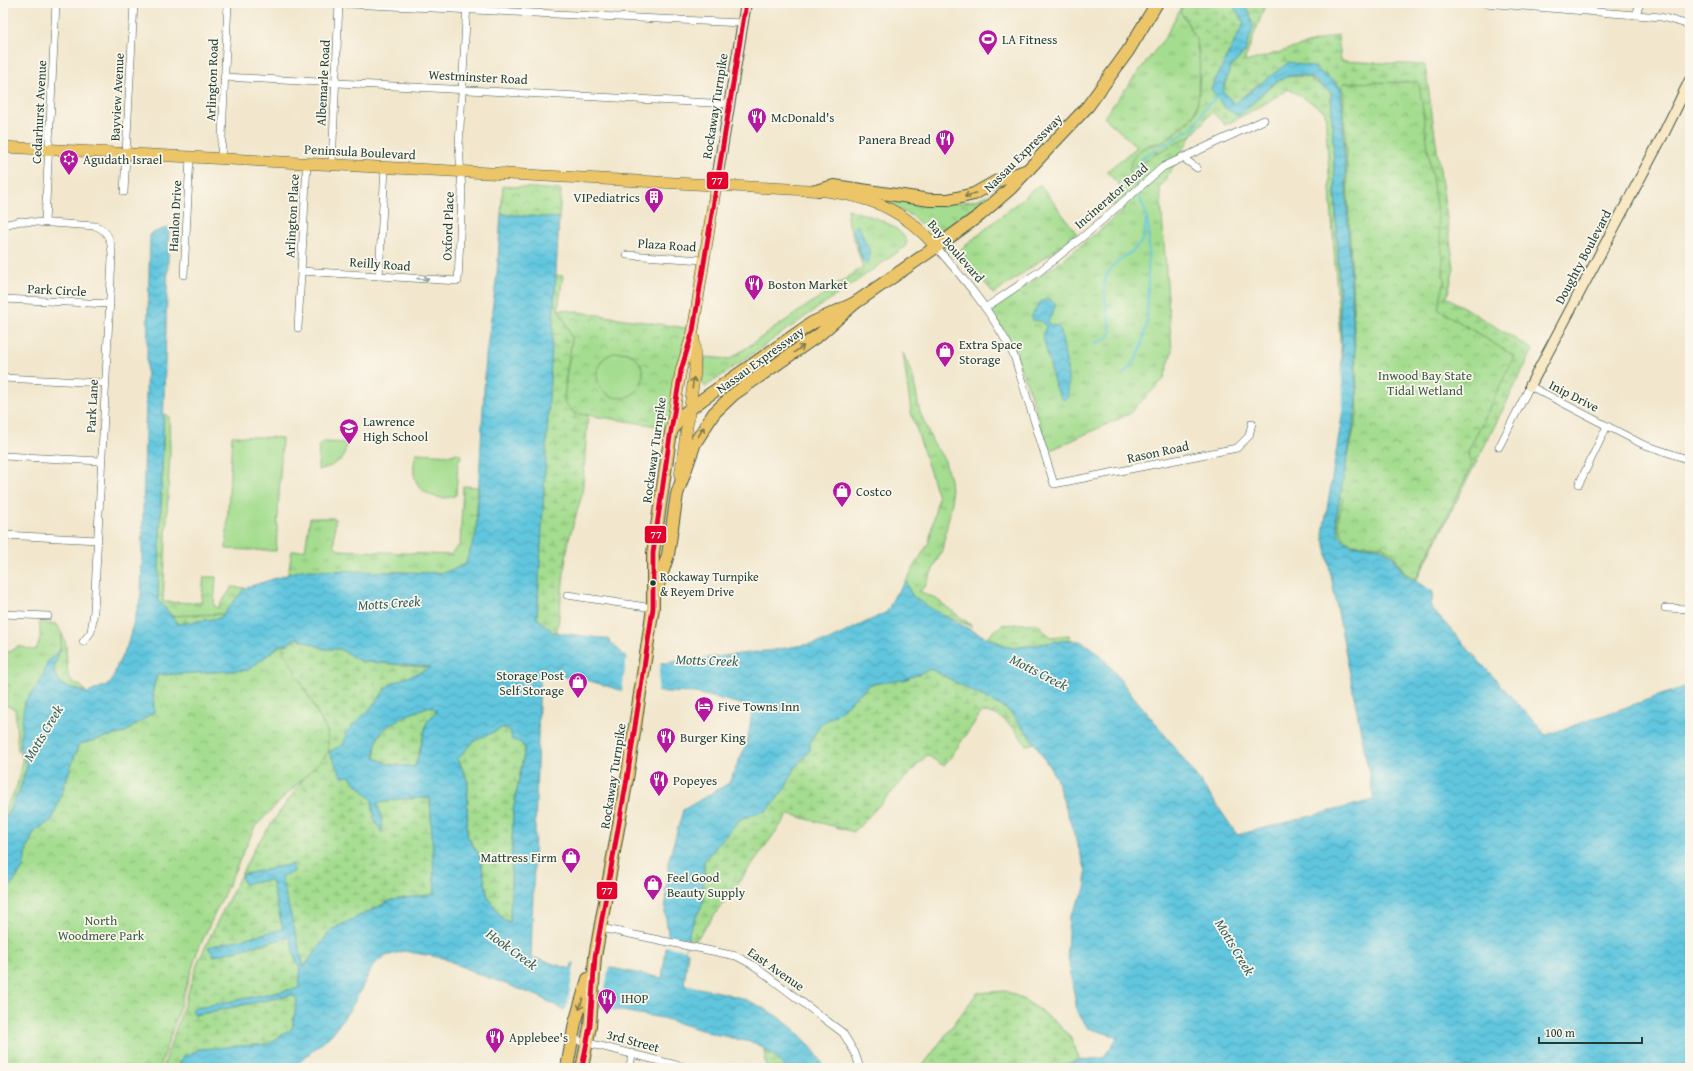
<svg xmlns="http://www.w3.org/2000/svg" width="1693" height="1071" viewBox="0 0 1693 1071" font-family="'Gentium Book Plus',serif">
	<style>
		.grass { fill: url(#grass-tufts); stroke: #628d62; fill-rule: evenodd }
		.wetland { fill: url(#wetland-marsh); stroke: #628d62 }
		.park { fill: url(#park-crowns); stroke: #628d62 }
		.garden { fill: #a4dd8f; stroke: #628d62 }
		.water { fill: url(#water-waves); stroke: #408289; fill-rule: evenodd }
		.pier { fill: #f2e7cd }
		.lines { fill: none; stroke-linecap: round; stroke-linejoin: round }
		.stream { stroke: #61c6de; stroke-width: 2 }
		.street-casing { stroke: #3f564b; stroke-width: 8 }
		.secondary-casing { stroke: #3f564b; stroke-width: 12 }
		.primary-casing { stroke: #3f564b; stroke-width: 12 }
		.highway-casing { stroke: #3f564b; stroke-width: 14 }
		.street { stroke: #fff; stroke-width: 7 }
		.secondary { stroke: #f8e8c3; stroke-width: 10 }
		.primary { stroke: #edc569; stroke-width: 11 }
		.highway { stroke: #edc569; stroke-width: 12 }
		.bus-1-casing { stroke: #fbf7ec; stroke-width: 8 }
		.bus-1 { stroke: #e4002b; stroke-width: 5 }
		.oneway { stroke: #7c7a4c }
		.oneway2 { stroke: #8f9e9a }
		.bus-dot { fill: #1f3d34; stroke: #fbf7ec; stroke-width: 1.5 }
		.labels { text-anchor: middle; dominant-baseline: central; stroke-width: 3.5; stroke-linejoin: round; paint-order: stroke }
		.bus-label { font-size: 12px; fill: #1f3d34; stroke: #fbf7ec; text-anchor: start }
		.poi-label { font-size: 13px; fill: #1f3d34; stroke: #fbf7ec; text-anchor: start }
		.street-label { font-size: 13px; fill: #1f3d34; stroke: #fbf7ec }
		.park-label { font-size: 13px; fill: #3a5d46; stroke: #fbf7ec }
		.water-label { font-size: 14px; font-style: italic; fill: #305f5e; stroke: #fbf7ec }
		.line-badge { stroke: #fbf7ec; stroke-width: 1.5 }
		.badge-label { font-size: 11px; text-anchor: middle; font-weight: bold; fill: #fff }
	</style>
	<defs>
		<pattern id="grass-tufts" width="24" height="20" patternUnits="userSpaceOnUse"><rect width="24" height="20" fill="#a4dd8f"/><path d="M3 7l-1-3M5 7V3M7 7l1-3M15 17l-1-3M17 17v-4M19 17l1-3" fill="none" stroke="#85b476"/></pattern>
		<pattern id="wetland-marsh" width="20" height="14" patternUnits="userSpaceOnUse"><rect width="20" height="14" fill="#a4dd8f"/><path d="M1 5h8M5 5V1M11 12h8M15 12V8" fill="none" stroke="#85b476"/></pattern>
		<pattern id="park-crowns" width="20" height="18" patternUnits="userSpaceOnUse"><rect width="20" height="18" fill="#a4dd8f"/><path d="M2 6a3 3 0 1 1 6 0M12 15a3 3 0 1 1 6 0" fill="none" stroke="#85b476"/></pattern>
		<pattern id="water-waves" width="16" height="10" patternUnits="userSpaceOnUse"><rect width="16" height="10" fill="#61c6de"/><path d="M0 5q4-4 8 0t8 0" fill="none" stroke="#4fa2b5"/></pattern>
	</defs>
	<rect width="100%" height="100%" fill="#fbf7ec"/>
	<filter id="ink" filterUnits="userSpaceOnUse"><feTurbulence type="fractalNoise" baseFrequency=".025" numOctaves="2"/><feDisplacementMap in="SourceGraphic" scale="8" xChannelSelector="R" yChannelSelector="G"/><feConvolveMatrix kernelMatrix="1 2 1 2 8 2 1 2 1" color-interpolation-filters="sRGB"/></filter>
	<filter id="wash" filterUnits="userSpaceOnUse"><feTurbulence type="fractalNoise" baseFrequency=".012" numOctaves="4" result="noise"/><feDisplacementMap in="SourceGraphic" scale="16" xChannelSelector="R" yChannelSelector="G"/><feGaussianBlur stdDeviation="0.9" result="paint"/><feColorMatrix in="noise" values="0 0 0 0 0 0 0 0 0 0 0 0 0 0 0 0 0 1.4 0 .05"/><feComposite in="paint" operator="in"/></filter>
	<g filter="url(#wash)">
		<rect width="100%" height="100%" fill="#f2e7cd"/>
		<g class="grass">
			<polygon points="1183,3 1186,3 1180,11 1196,38 1200,65 1198,85 1199,96 1194,116 1163,142 1147,145 1129,176 1131,186 1138,180 1141,164 1155,154 1192,135 1160,188 1172,352 1164,379 1129,414 1049,451 1027,384 1008,336 990,312 1068,256 1126,208 1109,204 1123,190 1107,171 1137,147 1104,117 1166,36"/>
			<polygon points="1040,184 1077,234 994,294 959,251"/>
			<polygon points="1008,188 941,243 912,216 863,191 958,203 976,200"/>
			<path d="M848 209C867 216 899 222 907 242L905 247 705 387 702 382 705 357 730 359 863 267 847 218ZM857 226 869 250 862 259 853 230Z"/>
			<path d="M903 353 913 377 920 412 932 441 945 461 950 480 952 502 942 550 925 587 919 591 935 598 972 626C954 620 925 610 912 595 909 592 908 585 906 581L929 542 938 497 911 412Z"/>
			<polygon points="164,414 169,417 170,451 163,602 201,603 204,577 216,577 214,605 218,608 232,587 245,588 224,614 172,616 158,600"/>
			<polygon points="463,486 478,487 476,535 465,565 443,573 302,570 288,574 292,551 305,550 310,518 333,518 335,519 334,545 339,550 450,555 460,544"/>
			<path d="M39 623 57 624 62 634 60 650 48 661 42 679 25 702 20 748 23 759 18 751 15 709 5 705 10 685 3 687V651L11 652C20 641 25 650 35 650 41 643 41 632 39 623Z"/>
		</g>
		<g class="wetland">
			<path d="M1186 3H1232L1244 23 1211 89 1225 108 1250 107 1265 91 1285 76 1307 77 1331 92 1343 387 1325 111 1289 89 1261 106 1225 125 1212 112 1192 135 1155 154 1141 164 1138 180 1131 186C1129 177 1128 165 1134 157 1145 142 1152 148 1163 142 1170 138 1189 122 1194 116 1201 106 1201 50 1196 38 1192 29 1185 20 1180 11Z"/>
			<polygon points="1242,3 1266,3 1245,59 1246,62 1338,35 1341,61 1425,65 1454,268 1447,297 1533,350 1416,581 1404,574 1392,555 1381,548 1351,545 1345,541 1339,535 1336,519 1357,404 1341,87 1313,67 1258,84 1234,104 1223,91 1230,68 1245,52 1250,13"/>
			<polygon points="555,275 563,276 558,309 566,323 572,340 566,378 574,413 588,415 582,495 568,542 557,632 553,632 537,618"/>
			<polygon points="224,614 220,618 178,624 172,616"/>
			<polygon points="1037,623 1050,637 1069,635 1073,642 1056,642 1012,648 986,637 1002,625"/>
			<path d="M62 634C70 649 64 665 70 680L82 687 86 692 62 685 53 671 60 650Z"/>
			<polygon points="297,638 325,649 340,649 360,661 432,668 389,685 369,710 348,775 372,800 374,818 382,819 377,803 399,799 430,798 435,894 392,900 331,930 304,967 280,876 293,864 241,875 244,884 271,880 283,929 214,956 291,937 294,955 300,968 299,988 192,1009 195,1015 292,995 297,999 292,1029 268,1044 200,1049 183,1057 177,1068 163,1068 198,962 217,922 255,847 320,755 327,731 299,678 259,678 30,899 3,890 11,886 281,645 288,644"/>
			<path d="M931 669 1008 710 1035 743 1026 745C1014 729 1004 713 982 712L945 765H942L927 755 854 832 789 814 696 940 687 939 690 929 703 903 704 861 740 819 768 810 786 787 795 768 810 750V742L820 725 838 713 870 684 904 680Z"/>
			<path d="M430 706 437 711 427 722 415 767 387 764 375 757C375 749 375 740 381 733 389 722 416 711 430 706Z"/>
			<polygon points="502,728 510,730 525,748 513,811 510,923 502,918 488,897 480,857 467,835 468,782 458,759 474,741"/>
			<polygon points="23,755 27,766 20,789 3,822 3,812 17,786"/>
			<path d="M1005 991C1024 997 1061 1023 1072 1040 1075 1046 1077 1054 1080 1060L1051 1068H921L977 993Z"/>
			<polygon points="764,1050 776,1057 785,1068 766,1068"/>
		</g>
		<g class="park">
			<polygon points="1419,82 1442,251 1444,283 1438,309 1514,356 1468,452 1472,465 1416,579 1405,573 1393,553 1382,546 1352,544 1342,536 1338,521 1343,498 1339,496 1358,412 1343,83"/>
			<polygon points="503,186 561,190 559,218 501,214"/>
			<polygon points="558,309 693,329 671,428 574,413 564,402 566,378 572,340 566,323"/>
			<polygon points="281,645 327,731 329,752 255,827 198,950 160,1068 3,1068 3,890 11,886 23,868 26,851 34,832 52,820 79,744 124,733 154,712 153,689 157,675 248,670"/>
		</g>
		<g class="garden">
			<circle cx="620" cy="375" r="23"/>
			<polygon points="232,436 282,438 276,551 226,549"/>
			<polygon points="324,442 347,443 343,458 329,467 318,470 319,445"/>
			<path d="M416 453 453 455 456 453 460 454 461 458 458 461 456 495C442 502 423 496 416 481 412 472 414 462 416 453Z"/>
		</g>
		<g class="water">
			<path d="M1232 3H1242L1250 13 1253 28 1245 52 1230 68 1223 91 1234 104 1289 62 1313 67 1341 87 1357 404 1336 519 1339 535 1345 541 1351 545 1381 548 1392 555 1404 574 1433 592 1431 608 1546 735 1690 685V1068H1051L1080 1060 1103 1058 1118 1037 1088 1028 1077 1012 1067 950 1069 917 1086 889V871L1056 778 1031 737 1008 710 931 669 904 680 870 684 838 713 820 725 810 742V750L795 768 786 787 768 810 740 819 704 861 703 903 690 929 685 951 688 952 684 985C702 989 723 992 741 998 776 1011 807 1035 825 1068H785L776 1057 755 1043 714 1034 662 1018 604 1008 574 1004 567 1006 564 1010 538 996 476 973 443 958 404 951 386 956 374 964 351 1008 332 1034 295 1066 292 1068H177L183 1057 200 1049 268 1044 292 1029 297 999 292 995 195 1015 191 1009 299 988 300 968 294 955 290 937 214 956 208 947 283 929 271 880 244 884 241 875 293 864 294 872 281 876 304 967 331 930 392 900 435 894 430 798 399 799 377 803 382 819V833L374 818 372 800 349 776 342 777 329 752 344 744 346 732 369 710 389 685 431 667 360 661 340 649H325L297 638 288 644 280 645 248 670 157 675 153 689 154 712 124 733 79 744 52 820 34 832 26 851 23 868 11 886 3 890V822L20 789 27 766 20 748 22 719 25 702 42 679 48 661 60 650 53 671 62 685 88 693 111 683 117 666 127 646 141 596 150 234 169 227 158 600 178 624 220 618 245 588 302 570 443 573 465 565 476 534 486 355 497 274 501 214 559 218 537 618 553 632 608 639 626 657 664 663 774 650 827 641 887 612 895 595 906 581C908 585 909 591 912 595 920 605 1001 647 1013 648 1028 648 1070 636 1082 642 1101 652 1115 673 1128 690 1168 737 1203 783 1237 835L1374 800 1323 534 1344 404 1331 92C1324 88 1316 79 1308 77 1278 67 1258 101 1238 116L1225 108 1211 89 1244 23ZM540 673 590 681 620 690 696 693 753 707 747 743 729 783 683 810 668 863V879L665 892H667L665 912 668 933 662 978 611 968 572 963 571 969 531 957ZM430 706 437 711 427 722 415 767 387 764 375 757C375 749 375 740 381 733 389 722 416 711 430 706ZM502 728 510 730 512 740 520 742 525 748 513 811 510 923 502 918 488 897 480 857 467 835 468 782 458 759 474 741Z"/>
			<polygon points="855,226 859,227 869,250 869,262 865,263 862,259 853,230"/>
			<path d="M1047 299 1052 301 1056 305 1048 321 1051 325 1058 326 1061 331C1063 346 1073 389 1066 400L1062 399 1055 387 1043 336 1046 326 1040 321 1033 320 1031 317 1040 302Z"/>
		</g>
		<g class="pier">
			<polygon points="627,655 661,661 657,693 622,692"/>
			<polygon points="666,935 687,939 685,950 664,946"/>
			<polygon points="575,961 609,965 602,1009 574,1006 568,1008 566,1011"/>
		</g>
		<g class="lines">
			<g class="stream">
				<polyline points="1135,182 1137,167 1143,157 1194,128 1204,109 1219,95"/>
				<path d="M1093 344 1108 338 1111 332C1109 318 1101 290 1106 277 1113 258 1135 255 1142 240 1146 234 1145 226 1146 219"/>
				<polyline points="1343,364 1344,410"/>
				<polyline points="1124,374 1136,360 1141,348 1147,323 1149,229 1145,210 1139,197"/>
			</g>
		</g>
	</g>
	<g filter="url(#ink)">
		<g class="lines">
			<g class="street-casing">
				<g id="street">
					<polyline points="329,3 742,23"/>
					<polyline points="1485,3 1661,17 1690,25"/>
					<polyline points="1636,15 1640,3"/>
					<polyline points="224,77 730,104"/>
					<polyline points="1182,157 1197,168"/>
					<polyline points="221,159 228,3"/>
					<polyline points="332,165 339,3"/>
					<polyline points="124,192 134,3"/>
					<polyline points="45,222 56,3"/>
					<path d="M3 225 21 221 95 226C110 230 112 245 112 258L94 611 91 632 83 642"/>
					<path d="M936 247C966 281 994 315 1014 356L1054 484 1237 448 1249 436 1252 423"/>
					<polyline points="627,255 704,260"/>
					<polyline points="301,271 458,281 462,191 459,145 467,3"/>
					<polyline points="184,275 190,157"/>
					<polyline points="379,276 385,168"/>
					<polyline points="3,299 110,304"/>
					<polyline points="985,308 1040,271 1085,235 1163,167 1264,120"/>
					<polyline points="298,328 307,163"/>
					<polyline points="3,378 105,383"/>
					<polyline points="1499,447 1530,386 1642,444 1690,460"/>
					<polyline points="3,456 101,461"/>
					<polyline points="1579,484 1607,426"/>
					<polyline points="3,535 98,540"/>
					<polyline points="567,595 653,608"/>
					<polyline points="1665,608 1690,609"/>
					<polyline points="3,614 48,616"/>
					<polyline points="601,928 736,956 753,965 843,1033 855,1053 860,1068"/>
					<polyline points="572,1039 688,1068"/>
					<polyline points="630,1068 632,1053"/>
				</g>
			</g>
			<g class="secondary-casing">
				<g id="secondary">
					<polyline points="716,185 746,3"/>
					<polyline points="1530,386 1663,135 1690,80"/>
				</g>
			</g>
			<g class="primary-casing">
				<g id="primary">
					<path d="M3 147 826 191C874 198 904 210 936 247"/>
					<polyline points="671,430 681,370 693,331 716,185"/>
					<polyline points="680,476 695,371 694,338"/>
				</g>
			</g>
			<g class="highway-casing">
				<g id="highway">
					<polyline points="819,190 834,186 930,200 948,200 974,194 997,181 1028,170"/>
					<polyline points="657,588 668,555 677,494 695,443 714,413 734,394 820,334 855,303 936,247 980,215 1011,188 1088,106 1128,51 1157,3"/>
					<polyline points="567,1068 575,1023 588,979"/>
					<polyline points="582,1068 590,1026 595,957 627,779 653,608 653,553 671,432 681,416 703,399 812,323 855,303"/>
				</g>
			</g>
			<use href="#street" class="street"/>
			<use href="#secondary" class="secondary"/>
			<use href="#primary" class="primary"/>
			<use href="#highway" class="highway"/>
			<g class="bus-1-casing">
				<polyline id="bus-1" points="582,1068 590,1026 595,957 627,779 653,608 653,553 669,443 681,370 693,331 746,3"/>
			</g>
			<use href="#bus-1" class="bus-1"/>
		</g>
		<defs><path id="oneway-shaft" d="M-6 0H5M1.5-3L5.5 0L1.5 3" fill="none" stroke-width="1.6" stroke-linecap="round" stroke-linejoin="round"/></defs>
		<g class="oneway">
			<use href="#oneway-shaft" transform="translate(970 195) rotate(161)"/>
			<use href="#oneway-shaft" transform="translate(799 349) rotate(-35)"/>
			<use href="#oneway-shaft" transform="translate(693 383) rotate(-83)"/>
			<use href="#oneway-shaft" transform="translate(701 432) rotate(-59)"/>
			<use href="#oneway-shaft" transform="translate(581 1004) rotate(107)"/>
		</g>
		<use class="oneway2" href="#oneway-shaft" transform="translate(423 279) rotate(4)"/>
	</g>
	<defs>
		<g id="stadium-pin" transform="scale(1)"><path d="M0 17L-7.5 6A9.5 9.5 0 1 1 7.5 6Z" fill="#b5179e" stroke="#fbf7ec"/><path d="M0-5a6.5 5 0 1 0 0 10a6.5 5 0 1 0 0-10ZM-3.5-1.8h7v3.6h-7Z" fill="#fff"/></g>
		<g id="restaurant-pin" transform="scale(1)"><path d="M0 17L-7.5 6A9.5 9.5 0 1 1 7.5 6Z" fill="#b5179e" stroke="#fbf7ec"/><path d="M-5-6h1v4h1v-4h1v4h1v-4h1v5L-1.5 .5V6h-2V.5L-5-1ZM5-6V6H3V1.5H1.5Q1.5-4 5-6Z" fill="#fff"/></g>
		<g id="synagogue-pin" transform="scale(1)"><path d="M0 17L-7.5 6A9.5 9.5 0 1 1 7.5 6Z" fill="#b5179e" stroke="#fbf7ec"/><path d="M0-6.5L5.6 3.2H-5.6ZM0 6.5L5.6-3.2H-5.6Z" fill="#fff"/></g>
		<g id="building-pin" transform="scale(1)"><path d="M0 17L-7.5 6A9.5 9.5 0 1 1 7.5 6Z" fill="#b5179e" stroke="#fbf7ec"/><path d="M-4-6H4V6H1V3H-1V6H-4ZM-2.5-4.3h1.7v1.8h-1.7ZM.8-4.3h1.7v1.8H.8ZM-2.5-1h1.7V.8h-1.7ZM.8-1h1.7V.8H.8Z" fill="#fff"/></g>
		<g id="shop-pin" transform="scale(1)"><path d="M0 17L-7.5 6A9.5 9.5 0 1 1 7.5 6Z" fill="#b5179e" stroke="#fbf7ec"/><path d="M-5-2.5h2.3a2.7 3.5 0 0 1 5.4 0H5L5.5 6h-11ZM-1.5-2.5h3a1.5 2.3 0 0 0-3 0Z" fill="#fff"/></g>
		<g id="school-pin" transform="scale(1)"><path d="M0 17L-7.5 6A9.5 9.5 0 1 1 7.5 6Z" fill="#b5179e" stroke="#fbf7ec"/><path d="M0-5L7-2L0 1L-7-2ZM-4 1L0 2.5L4 1V4Q0 6-4 4Z" fill="#fff"/></g>
		<g id="hotel-pin" transform="scale(1)"><path d="M0 17L-7.5 6A9.5 9.5 0 1 1 7.5 6Z" fill="#b5179e" stroke="#fbf7ec"/><path d="M-6-4.5h1.5V1H6V5H4.5V3h-9V5H-6ZM-4 0a1.8 1.8 0 1 1 3.6 0ZM.5 0V-2.5h3Q6-2.5 6 0Z" fill="#fff"/></g>
	</defs>
	<g fill-rule="evenodd">
		<use href="#stadium-pin" x="988" y="39"/>
		<use href="#restaurant-pin" x="757" y="117"/>
		<use href="#restaurant-pin" x="945" y="139"/>
		<use href="#synagogue-pin" x="69" y="159"/>
		<use href="#building-pin" x="654" y="197"/>
		<use href="#restaurant-pin" x="754" y="284"/>
		<use href="#shop-pin" x="945" y="351"/>
		<use href="#school-pin" x="349" y="428"/>
		<use href="#shop-pin" x="842" y="491"/>
		<use href="#shop-pin" x="578" y="682"/>
		<use href="#hotel-pin" x="704" y="706"/>
		<use href="#restaurant-pin" x="666" y="737"/>
		<use href="#restaurant-pin" x="659" y="780"/>
		<use href="#shop-pin" x="571" y="857"/>
		<use href="#shop-pin" x="653" y="884"/>
		<use href="#restaurant-pin" x="607" y="998"/>
		<use href="#restaurant-pin" x="495" y="1037"/>
	</g>
	<circle class="bus-dot" cx="653" cy="583" r="3.5"/>
	<g class="labels">
		<g class="bus-label">
			<text x="660" y="576">Rockaway Turnpike<tspan x="660" dy="15">&amp; Reyem Drive</tspan></text>
		</g>
		<g class="poi-label">
			<text x="1002" y="39">LA Fitness</text>
			<text x="771" y="117">McDonald's</text>
			<text x="931" y="139" text-anchor="end">Panera Bread</text>
			<text x="83" y="159">Agudath Israel</text>
			<text x="640" y="197" text-anchor="end">VIPediatrics</text>
			<text x="768" y="284">Boston Market</text>
			<text x="959" y="344">Extra Space<tspan x="959" dy="15">Storage</tspan></text>
			<text x="363" y="421">Lawrence<tspan x="363" dy="15">High School</tspan></text>
			<text x="856" y="491">Costco</text>
			<text x="564" y="675" text-anchor="end">Storage Post<tspan x="564" dy="15">Self Storage</tspan></text>
			<text x="718" y="706">Five Towns Inn</text>
			<text x="680" y="737">Burger King</text>
			<text x="673" y="780">Popeyes</text>
			<text x="557" y="857" text-anchor="end">Mattress Firm</text>
			<text x="667" y="877">Feel Good<tspan x="667" dy="15">Beauty Supply</tspan></text>
			<text x="621" y="998">IHOP</text>
			<text x="509" y="1037">Applebee's</text>
		</g>
		<g class="street-label">
			<text transform="translate(478 77) rotate(3)">Westminster Road</text>
			<text transform="translate(212 80) rotate(-88)">Arlington Road</text>
			<text transform="translate(323 83) rotate(-87)">Albemarle Road</text>
			<text transform="translate(117 97) rotate(-87)">Bayview Avenue</text>
			<text transform="translate(715 106) rotate(-81)">Rockaway Turnpike</text>
			<text transform="translate(39 112) rotate(-87)">Cedarhurst Avenue</text>
			<text transform="translate(360 152) rotate(3)">Peninsula Boulevard</text>
			<text transform="translate(1023 153) rotate(-45)">Nassau Expressway</text>
			<text transform="translate(1111 196) rotate(-41)">Incinerator Road</text>
			<text transform="translate(175 216) rotate(-87)">Hanlon Drive</text>
			<text transform="translate(292 216) rotate(-87)">Arlington Place</text>
			<text transform="translate(448 226) rotate(-88)">Oxford Place</text>
			<text transform="translate(667 245) rotate(4)">Plaza Road</text>
			<text transform="translate(956 251) rotate(49)">Bay Boulevard</text>
			<text transform="translate(1583 257) rotate(-62)">Doughty Boulevard</text>
			<text transform="translate(380 264) rotate(4)">Reilly Road</text>
			<text transform="translate(57 290) rotate(3)">Park Circle</text>
			<text transform="translate(760 360) rotate(-36)">Nassau Expressway</text>
			<text transform="translate(1574 396) rotate(27)">Inip Drive</text>
			<text transform="translate(92 406) rotate(-87)">Park Lane</text>
			<text transform="translate(654 450) rotate(-82)">Rockaway Turnpike</text>
			<text transform="translate(1158 452) rotate(-12)">Rason Road</text>
			<text transform="translate(613 776) rotate(-81)">Rockaway Turnpike</text>
			<text transform="translate(776 969) rotate(35)">East Avenue</text>
			<text transform="translate(633 1041) rotate(15)">3rd Street</text>
		</g>
		<g class="park-label">
			<text x="1425" y="375">Inwood Bay State<tspan x="1425" dy="15">Tidal Wetland</tspan></text>
			<text x="101" y="920">North<tspan x="101" dy="15">Woodmere Park</tspan></text>
		</g>
		<g class="water-label">
			<text transform="translate(389 603) rotate(-4)">Motts Creek</text>
			<text transform="translate(707 660) rotate(2)">Motts Creek</text>
			<text transform="translate(1039 672) rotate(27)">Motts Creek</text>
			<text transform="translate(43 733) rotate(-59)">Motts Creek</text>
			<text transform="translate(1235 947) rotate(59)">Motts Creek</text>
			<text transform="translate(512 949) rotate(36)">Hook Creek</text>
		</g>
	</g>
	<g class="line-badge">
		<rect x="706" y="171" width="23" height="19" rx="4" fill="#e4002b"/>
		<rect x="644" y="525" width="23" height="19" rx="4" fill="#e4002b"/>
		<rect x="596" y="881" width="22" height="19" rx="4" fill="#e4002b"/>
	</g>
	<g class="badge-label">
		<text x="717" y="184">77</text>
		<text x="656" y="538">77</text>
		<text x="607" y="894">77</text>
	</g>
	<rect width="1693" height="1071" fill="none" stroke="#fbf7ec" stroke-width="16"/>
	<path d="M1539 1037v6h103v-6" fill="none" stroke="#1f3d34" stroke-width="2"/>
	<text x="1545" y="1037" font-size="12" fill="#1f3d34" stroke="#fbf7ec" stroke-width="3" paint-order="stroke">100 m</text>
</svg>
